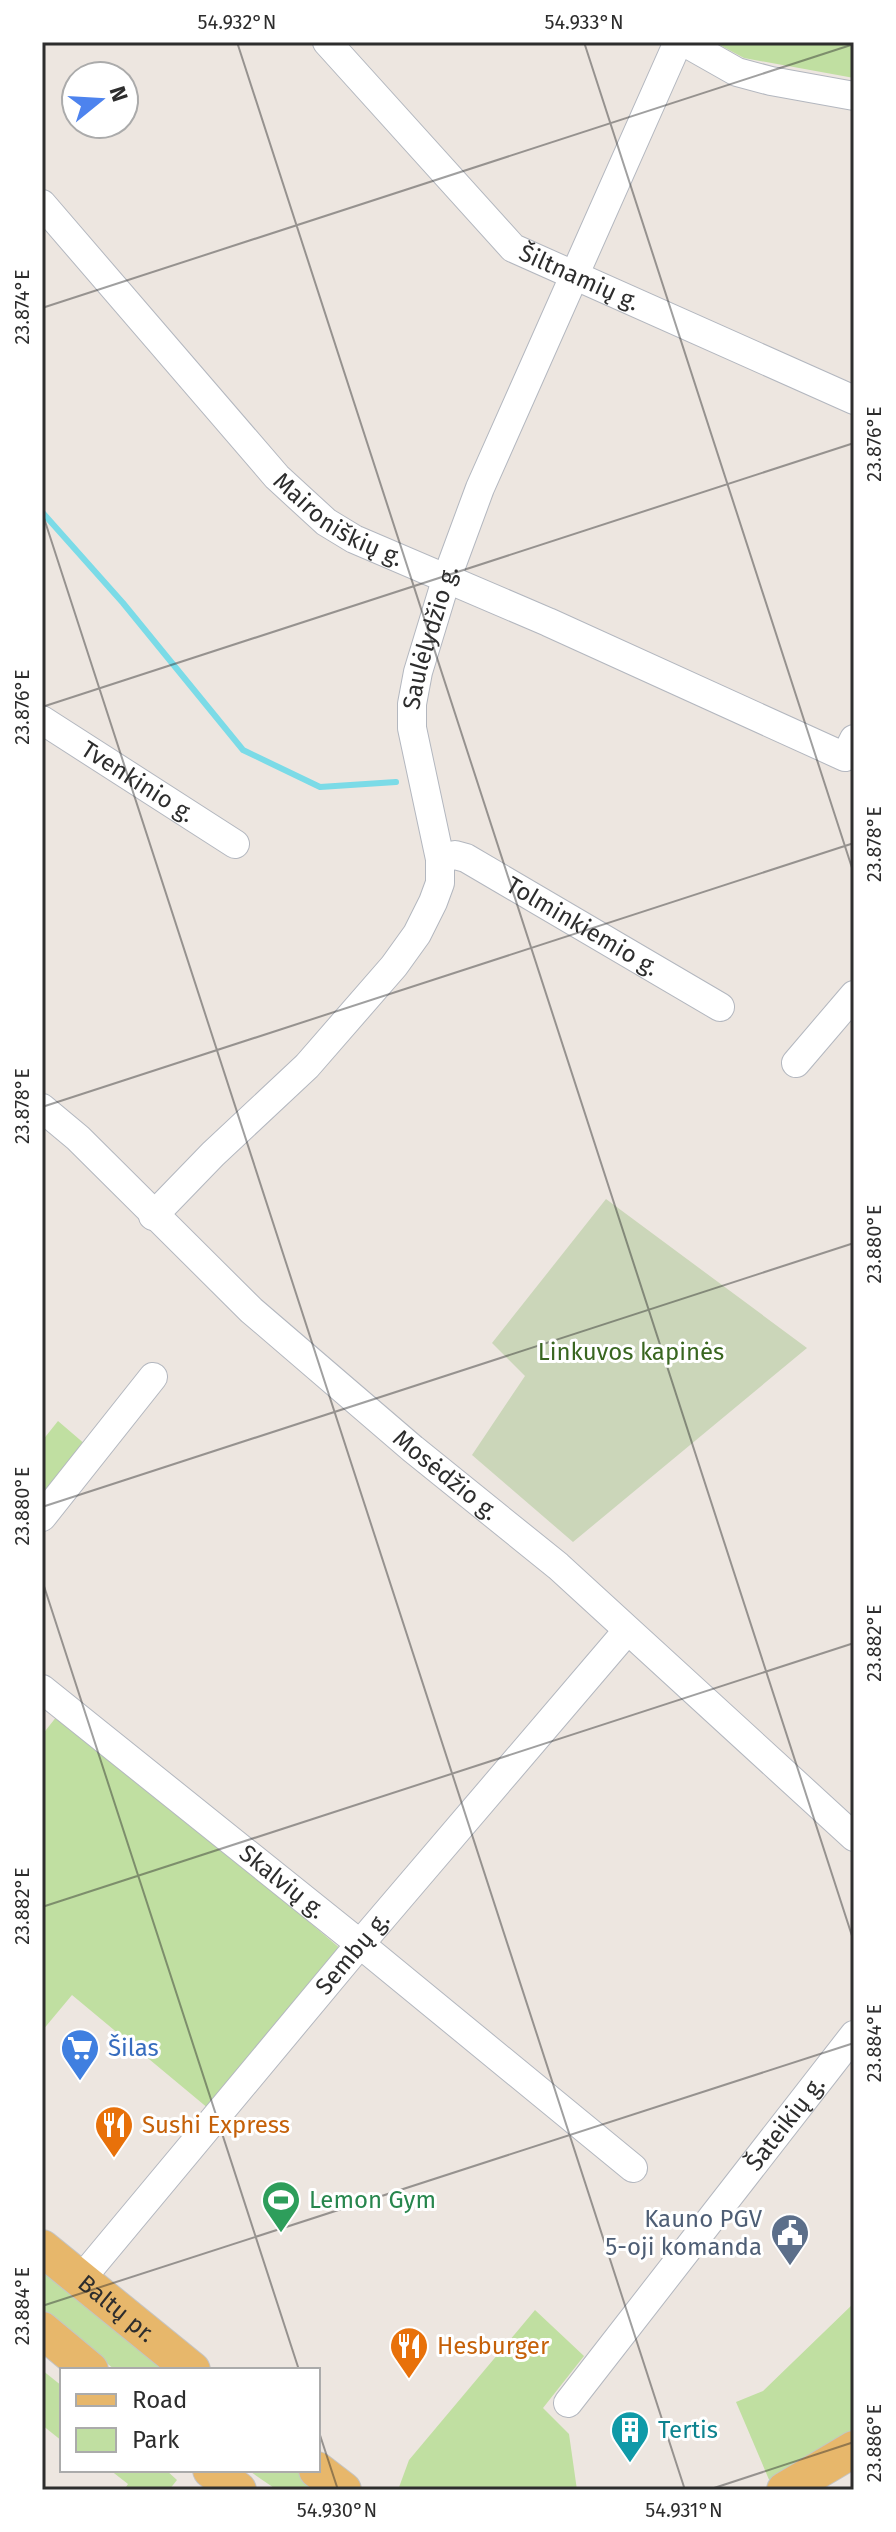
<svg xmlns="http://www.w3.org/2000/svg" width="896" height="2532" font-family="'Fira Sans',sans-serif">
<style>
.green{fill:#c0dfa1}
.cemetery{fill:#cbd6b9}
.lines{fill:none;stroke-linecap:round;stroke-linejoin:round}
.stream{stroke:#7bdbe7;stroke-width:6}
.minor-casing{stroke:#b3b7bf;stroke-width:30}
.major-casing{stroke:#c4c4c4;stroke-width:38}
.minor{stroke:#fff;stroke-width:28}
.major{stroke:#e7b76b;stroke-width:36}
.ticks{fill:none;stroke:#2d2d2d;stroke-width:2;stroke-opacity:0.45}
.labels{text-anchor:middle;stroke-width:6;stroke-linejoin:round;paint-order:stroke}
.street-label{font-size:24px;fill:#2d2d2d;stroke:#fff}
.park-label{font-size:24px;fill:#396620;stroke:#fff}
.shop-label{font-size:24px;fill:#366cbe;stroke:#fff;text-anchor:start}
.food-label{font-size:24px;fill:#c56008;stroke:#fff;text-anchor:start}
.leisure-label{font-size:24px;fill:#27864d;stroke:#fff;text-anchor:start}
.service-label{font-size:24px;fill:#4e5e75;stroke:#fff;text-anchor:end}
.culture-label{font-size:24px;fill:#0d838f;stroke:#fff;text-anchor:start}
.neatline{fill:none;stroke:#2d2d2d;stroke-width:3}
.ticks-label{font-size:20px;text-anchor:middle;fill:#2d2d2d}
</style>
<rect width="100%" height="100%" fill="#ede6e0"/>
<!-- green -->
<path class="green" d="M714,42H854V78L744,58Z
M58,1421L86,1445L42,1502V1441Z
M61,1711L342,1950L209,2109L72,1995L42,2031V1735Z
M42,2264L171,2370H115L42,2309Z
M854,2303V2437L773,2489L736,2402L763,2391Z
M535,2310L584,2356L543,2408L569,2434L577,2490H398L409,2460Z
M42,2370L62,2386V2441L42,2425Z
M110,2470H166L177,2480L169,2490H124L128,2484Z
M248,2470H296L322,2490H277Z"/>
<!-- cemetery -->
<path class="cemetery" d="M606,1199L807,1348L573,1542L472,1455L525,1376L492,1343Z"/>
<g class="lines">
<!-- stream -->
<path class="stream" d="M42,512L123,603L243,750L320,787L396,782"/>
<defs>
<g id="minor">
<path id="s1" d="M327,42L513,248L854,400"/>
<path d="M684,42L737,72L771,81L854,96"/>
<path id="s2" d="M42,204L277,477L326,522L354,539L548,622L845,757L854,739"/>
<path id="s3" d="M42,720L235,844"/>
<path id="s4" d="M440,859L455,855L466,858L720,1007"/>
<path d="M796,1063L854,995"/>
<path id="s5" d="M42,1108L78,1138L251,1310L413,1449L558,1566L854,1837"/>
<path id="s6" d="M153,1216L213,1154L307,1066L394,966L417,934L433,902L440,883V859L412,728V704L418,672L446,580L480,488L678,42"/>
<path d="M42,1517L153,1377"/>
<path id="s7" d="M42,1689L360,1944L633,2168"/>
<path id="s8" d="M81,2279L360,1944L627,1631"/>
<path id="s9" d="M568,2403L854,2035"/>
</g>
<g id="major">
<path id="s10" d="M42,2248L192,2370"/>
<path d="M42,2330L90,2370"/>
<path d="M211,2470L238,2490"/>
<path d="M317,2470L343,2490"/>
<path d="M785,2490L854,2449"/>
</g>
</defs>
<!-- minor casing -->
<use href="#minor" class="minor-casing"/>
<!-- major casing -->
<use href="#major" class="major-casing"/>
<!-- minor -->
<use href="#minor" class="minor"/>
<!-- major -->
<use href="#major" class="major"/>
</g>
<!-- ticks -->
<path class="ticks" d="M237,42L854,1942M584,42L854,874M42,308L854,44M42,512L685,2490M42,707L854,443M42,1107L854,843M42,1507L854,1243M42,1580L299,2370M42,1907L854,1643M42,2306L854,2043M318,2429L338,2490M708,2490L854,2442"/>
<!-- icons -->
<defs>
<symbol id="supermarket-pin" viewBox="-11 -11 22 30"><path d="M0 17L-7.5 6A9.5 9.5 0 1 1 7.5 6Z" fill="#3f7fe0" stroke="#fff"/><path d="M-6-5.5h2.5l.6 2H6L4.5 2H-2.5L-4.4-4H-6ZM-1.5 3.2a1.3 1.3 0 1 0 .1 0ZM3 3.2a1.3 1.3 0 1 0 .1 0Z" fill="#fff"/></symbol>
<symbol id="restaurant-pin" viewBox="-11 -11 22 30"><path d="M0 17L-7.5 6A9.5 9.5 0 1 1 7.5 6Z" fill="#e8710a" stroke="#fff"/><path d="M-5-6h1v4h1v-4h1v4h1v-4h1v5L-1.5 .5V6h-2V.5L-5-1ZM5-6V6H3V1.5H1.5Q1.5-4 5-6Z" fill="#fff"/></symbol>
<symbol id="stadium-pin" viewBox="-11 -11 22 30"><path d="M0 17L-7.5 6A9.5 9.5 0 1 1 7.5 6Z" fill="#2e9e5b" stroke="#fff"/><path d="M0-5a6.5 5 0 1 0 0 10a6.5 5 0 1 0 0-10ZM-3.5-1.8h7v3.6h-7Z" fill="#fff"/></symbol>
<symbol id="civic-pin" viewBox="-11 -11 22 30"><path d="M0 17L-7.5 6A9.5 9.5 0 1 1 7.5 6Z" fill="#5c6f8a" stroke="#fff"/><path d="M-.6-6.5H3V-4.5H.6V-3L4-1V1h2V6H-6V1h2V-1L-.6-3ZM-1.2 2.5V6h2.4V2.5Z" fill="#fff"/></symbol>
<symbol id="building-pin" viewBox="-11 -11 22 30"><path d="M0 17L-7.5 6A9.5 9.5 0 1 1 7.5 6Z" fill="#0f9aa8" stroke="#fff"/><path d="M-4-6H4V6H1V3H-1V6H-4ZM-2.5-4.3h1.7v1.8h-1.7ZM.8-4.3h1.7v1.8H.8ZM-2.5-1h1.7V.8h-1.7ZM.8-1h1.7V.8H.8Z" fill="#fff"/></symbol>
</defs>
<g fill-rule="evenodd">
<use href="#supermarket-pin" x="58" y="2026" width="44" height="60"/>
<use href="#restaurant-pin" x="92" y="2103" width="44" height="60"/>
<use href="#stadium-pin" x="259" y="2178" width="44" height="60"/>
<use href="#civic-pin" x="768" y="2211" width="44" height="60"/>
<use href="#restaurant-pin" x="387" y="2324" width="44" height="60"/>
<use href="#building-pin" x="608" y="2408" width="44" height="60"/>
</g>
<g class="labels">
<!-- street labels -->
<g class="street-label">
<text dy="8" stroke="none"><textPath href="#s1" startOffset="350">Šiltnamių g.</textPath></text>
<text dy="8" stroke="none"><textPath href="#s2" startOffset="436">Maironiškių g.</textPath></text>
<text dy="8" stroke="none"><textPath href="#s6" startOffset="694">Saulėlydžio g.</textPath></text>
<text dy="8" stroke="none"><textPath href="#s3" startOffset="114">Tvenkinio g.</textPath></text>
<text dy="8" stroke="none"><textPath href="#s4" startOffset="162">Tolminkiemio g.</textPath></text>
<text dy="8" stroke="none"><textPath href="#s5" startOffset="546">Mosėdžio g.</textPath></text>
<text dy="8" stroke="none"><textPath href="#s7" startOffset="308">Skalvių g.</textPath></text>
<text dy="8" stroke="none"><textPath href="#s8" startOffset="424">Sembų g.</textPath></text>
<text dy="8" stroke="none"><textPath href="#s9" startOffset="354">Šateikių g.</textPath></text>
<text dy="8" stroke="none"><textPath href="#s10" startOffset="96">Baltų pr.</textPath></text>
</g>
<!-- park labels -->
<g class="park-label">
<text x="631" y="1360">Linkuvos kapinės</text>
</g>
<!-- shop labels -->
<g class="shop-label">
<text x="108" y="2056">Šilas</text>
</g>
<!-- food labels -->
<g class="food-label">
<text x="142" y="2133">Sushi Express</text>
<text x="437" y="2354">Hesburger</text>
</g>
<!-- leisure labels -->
<g class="leisure-label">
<text x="309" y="2208">Lemon Gym</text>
</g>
<!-- service labels -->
<g class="service-label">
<text x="762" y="2227">Kauno PGV<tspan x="762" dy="28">5-oji komanda</tspan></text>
</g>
<!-- culture labels -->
<g class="culture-label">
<text x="658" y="2438">Tertis</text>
</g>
</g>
<!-- border -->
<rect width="896" height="2532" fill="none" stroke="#ffffff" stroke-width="88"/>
<!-- legend -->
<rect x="60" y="2368" width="260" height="104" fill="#ffffff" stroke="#ababab" stroke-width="2"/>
<rect x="76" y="2394" width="40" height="12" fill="#e7b76b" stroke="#ababab" stroke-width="2"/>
<text x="132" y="2408" font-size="24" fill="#2d2d2d">Road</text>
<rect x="76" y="2428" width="40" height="24" fill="#c0dfa1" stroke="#ababab" stroke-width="2"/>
<text x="132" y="2448" font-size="24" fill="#2d2d2d">Park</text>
<!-- north arrow -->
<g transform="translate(100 100) rotate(72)"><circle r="38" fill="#ffffff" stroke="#ababab" stroke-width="2"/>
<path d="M0-6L14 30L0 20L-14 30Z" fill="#4d83ee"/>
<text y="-12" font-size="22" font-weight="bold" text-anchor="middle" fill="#2d2d2d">N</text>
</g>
<rect x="44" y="44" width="808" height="2444" class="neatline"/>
<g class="ticks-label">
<text x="237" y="29">54.932°N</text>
<text x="584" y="29">54.933°N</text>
<text transform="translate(22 307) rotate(-90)" y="7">23.874°E</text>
<text transform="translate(874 444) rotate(-90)" y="7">23.876°E</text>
<text transform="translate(22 707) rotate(-90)" y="7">23.876°E</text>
<text transform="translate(874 844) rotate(-90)" y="7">23.878°E</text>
<text transform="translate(22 1106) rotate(-90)" y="7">23.878°E</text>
<text transform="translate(874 1244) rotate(-90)" y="7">23.880°E</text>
<text transform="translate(22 1506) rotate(-90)" y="7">23.880°E</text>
<text transform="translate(874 1643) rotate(-90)" y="7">23.882°E</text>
<text transform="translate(22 1906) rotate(-90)" y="7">23.882°E</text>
<text transform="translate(874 2043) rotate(-90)" y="7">23.884°E</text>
<text transform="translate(22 2306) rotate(-90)" y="7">23.884°E</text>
<text transform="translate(874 2443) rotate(-90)" y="7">23.886°E</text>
<text x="337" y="2517">54.930°N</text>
<text x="684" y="2517">54.931°N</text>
</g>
</svg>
